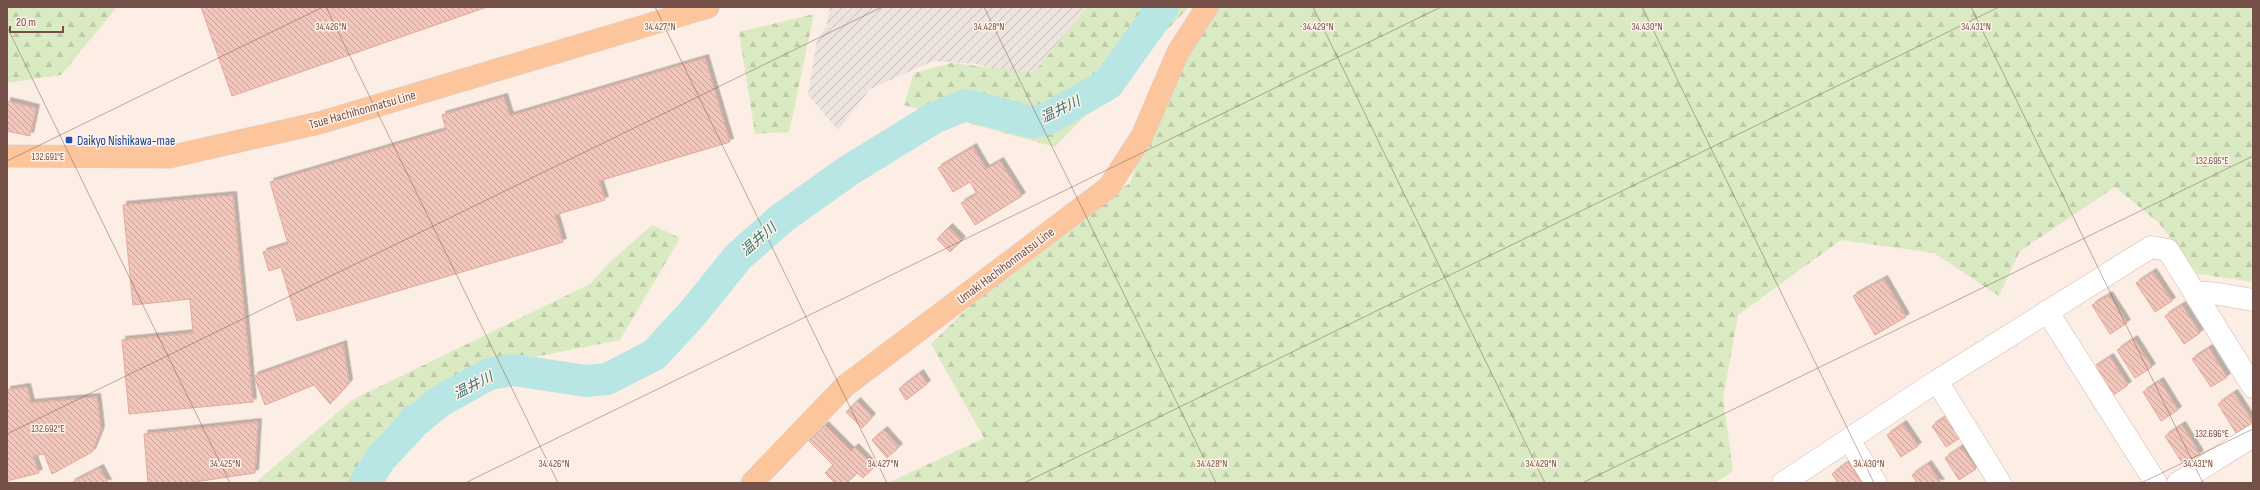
<svg xmlns="http://www.w3.org/2000/svg" width="2260" height="490" font-family="'Sofia Sans Condensed','Noto Sans JP',sans-serif">
<style>
.industrial{fill:url(#industrial-furrows)}
.forest{fill:url(#forest-firs)}
.lines{fill:none;stroke-linecap:round;stroke-linejoin:round}
.river{stroke:#b8e6e4;stroke-width:32}
.building{fill:url(#building-back-hatch);stroke:#e5a99b;filter:url(#shadow)}
.minor-casing{stroke:#d0b6ad;stroke-width:23}
.major-casing{stroke:#d8cecc;stroke-width:23}
.minor{stroke:#fff;stroke-width:22}
.major{stroke:#fcc59c;stroke-width:22}
.ticks{fill:none;stroke:#755049;stroke-width:1;stroke-opacity:0.45}
.transit-dot{fill:#1a4fb4;stroke:#fff3ea;stroke-width:1.5}
.labels{text-anchor:middle;stroke-width:3;stroke-linejoin:round;paint-order:stroke}
.street-label{font-size:13px;fill:#755049;stroke:#fff3ea}
.transit-label{font-size:13px;fill:#164399;stroke:#fff3ea;text-anchor:start}
.water-label{font-size:14px;font-style:italic;fill:#3a7472;stroke:#fff3ea}
.ticks-label{font-size:10px;text-anchor:middle;fill:#755049;stroke:#fff3ea;stroke-width:3;stroke-linejoin:round;paint-order:stroke}
</style>
<defs>
<pattern id="industrial-furrows" width="10" height="10" patternUnits="userSpaceOnUse"><rect width="10" height="10" fill="#ece2de"/><path d="M-1 1l2-2M0 10L10 0M9 11l2-2" fill="none" stroke="#c4bab6"/></pattern>
<pattern id="forest-firs" width="22" height="20" patternUnits="userSpaceOnUse"><rect width="22" height="20" fill="#daeac2"/><path d="M5 1l3.5 6h-7zM16 11l3.5 6h-7z" fill="#bfcaa8"/></pattern>
<pattern id="building-back-hatch" width="6" height="6" patternUnits="userSpaceOnUse"><rect width="6" height="6" fill="#f2c6bb"/><path d="M-1 5l2 2M0 0l6 6M5-1l2 2" fill="none" stroke="#c9a39a"/></pattern>
<filter id="shadow"><feDropShadow dx="3.5" dy="-3.5" stdDeviation="0" flood-color="#0004"/></filter>
</defs>
<rect width="100%" height="100%" fill="#fceee4"/>
<!-- industrial -->
<path class="industrial" d="M830,7H1116L1044,84L978,64L933,61L870,89L838,130L808,95L817,40L826,27Z"/>
<!-- forest -->
<path class="forest" d="M7,7H117L61,75L7,83Z
M1087,7H1189L1055,147L904,105L914,73L951,63L1034,73Z
M1215,7H2253V282L2198,274L2159,223L2115,187L2020,251L1999,296L1934,253L1841,240L1738,315L1723,398L1733,471L1715,483H888L984,438L931,344L1031,246L1130,183L1178,52Z
M814,14L789,132L755,134L739,32Z
M652,225L680,238L620,340L519,360L396,442L355,483H255L352,400L590,284L610,262Z"/>
<g class="lines">
<!-- river -->
<path class="river" d="M365,483L381,458L410,427L414,420L416,421L439,402L489,374L513,370L586,381L607,379L654,355L692,314L738,257L782,218L848,171L934,118L966,105L1032,122L1047,119L1108,84L1163,7"/>
</g>
<!-- building -->
<path class="building" d="M201,7H487L232,96Z
M705,58L730,142L599,181L605,200L555,215L563,242L297,321L281,267L269,271L263,252L288,244L270,182L446,130L442,115L504,97L510,116Z
M7,101L36,108L30,136L7,131Z
M973,147L986,169L1000,161L1022,196L975,225L961,203L977,194L970,182L953,192L938,168Z
M233,195L253,402L129,414L122,340L193,333L190,299L133,305L123,205Z
M949,227L962,240L950,252L937,239Z
M2153,272L2172,301L2155,312L2136,283Z
M1884,279L1906,317L1875,335L1853,296Z
M2109,295L2127,323L2110,334L2092,305Z
M2182,305L2200,333L2184,344L2165,316Z
M2134,339L2152,367L2135,378L2117,350Z
M343,344L349,383L330,404L314,385L265,405L254,376Z
M2209,348L2227,377L2211,387L2192,359Z
M2110,357L2128,385L2112,396L2093,368Z
M920,373L927,384L906,400L899,389Z
M2160,381L2178,410L2161,421L2143,392Z
M27,387L31,403L97,397L101,430L92,452L52,474L44,454L33,456L39,473L7,481V390Z
M2234,393L2253,422L2236,433L2218,404Z
M857,401L872,417L862,428L846,412Z
M1948,415L1963,436L1946,447L1932,426Z
M258,422L255,473L188,483H148L144,434Z
M1903,424L1918,446L1901,457L1887,435Z
M825,425L851,451L855,447L874,467L863,478L857,473L847,483H835L825,473L833,465L809,441Z
M2182,425L2200,454L2183,464L2165,436Z
M884,430L899,447L887,458L872,440Z
M1961,447L1976,469L1959,480L1945,458Z
M1848,462L1862,483H1838L1832,474Z
M1928,464L1941,483H1917L1912,475Z
M100,468L108,483H71Z"/>
<g class="lines">
<defs>
<path id="minor" d="M2195,292L2219,294L2253,300
M2047,311L2156,483
M1937,381L2000,483
M1849,440L1876,483
M1783,483L1937,381L2151,247L2168,250L2253,387
M2178,483L2253,436"/>
<path id="major" d="M7,156L169,157L319,123L708,7
M752,483L845,386L1109,187L1142,136L1178,52L1207,7"/>
</defs>
<!-- minor casing -->
<use href="#minor" class="minor-casing"/>
<!-- major casing -->
<use href="#major" class="major-casing"/>
<!-- minor -->
<use href="#minor" class="minor"/>
<!-- major -->
<use href="#major" class="major"/>
</g>
<!-- ticks -->
<path class="ticks" d="M326,7L558,483M655,7L887,483M984,7L1216,483M1313,7L1545,483M1642,7L1874,483M1971,7L2203,483M7,27L230,483M7,161L323,7M7,434L882,7M465,483L1441,7M1024,483L1999,7M1582,483L2253,156M2141,483L2253,429"/>
<!-- markers -->
<rect class="transit-dot" x="65" y="136" width="8" height="8" rx="2"/>
<g class="labels">
<!-- street labels -->
<g class="street-label">
<text transform="translate(362 109) rotate(-16)" y="5">Tsue Hachihonmatsu Line</text>
<text transform="translate(1005 265) rotate(-37)" y="5">Umaki Hachihonmatsu Line</text>
</g>
<!-- transit labels -->
<g class="transit-label">
<text x="77" y="145">Daikyo Nishikawa-mae</text>
</g>
<!-- water labels -->
<g class="water-label">
<text transform="translate(1060 109) rotate(-26)" y="5">温井川</text>
<text transform="translate(758 239) rotate(-41)" y="5">温井川</text>
<text transform="translate(473 385) rotate(-27)" y="5">温井川</text>
</g>
</g>
<g class="ticks-label">
<text x="331" y="30">34.426°N</text>
<text x="660" y="30">34.427°N</text>
<text x="989" y="30">34.428°N</text>
<text x="1318" y="30">34.429°N</text>
<text x="1647" y="30">34.430°N</text>
<text x="1976" y="30">34.431°N</text>
<text x="48" y="160">132.691°E</text>
<text x="2212" y="164">132.695°E</text>
<text x="48" y="432">132.692°E</text>
<text x="2212" y="437">132.696°E</text>
<text x="225" y="467">34.425°N</text>
<text x="554" y="467">34.426°N</text>
<text x="883" y="467">34.427°N</text>
<text x="1212" y="467">34.428°N</text>
<text x="1541" y="467">34.429°N</text>
<text x="1869" y="467">34.430°N</text>
<text x="2198" y="467">34.431°N</text>
</g>
<!-- border -->
<rect width="2260" height="490" fill="none" stroke="#755049" stroke-width="16"/>
<!-- scale -->
<path d="M10 26v6h53v-6" fill="none" stroke="#755049" stroke-width="2"/>
<text x="16" y="26" font-size="12" fill="#755049" stroke="#fff3ea" stroke-width="3" paint-order="stroke">20 m</text>
</svg>
